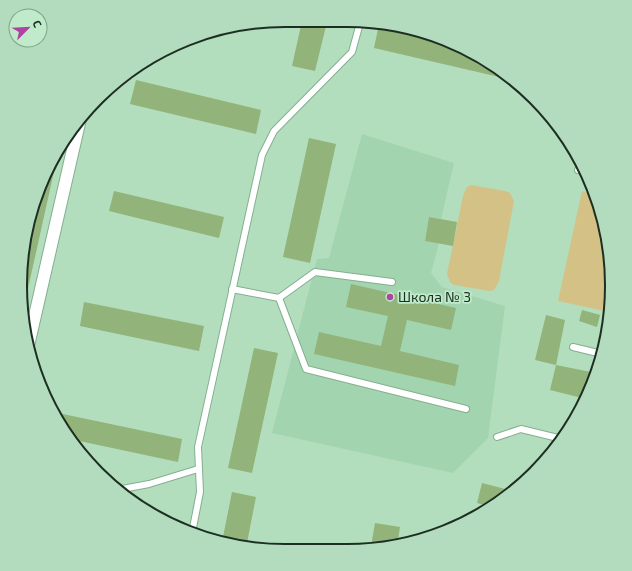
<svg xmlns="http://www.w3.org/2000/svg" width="632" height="571" font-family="'Exo 2',sans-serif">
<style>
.built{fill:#a2d5af}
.green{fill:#d3c186}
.building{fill:#92b379}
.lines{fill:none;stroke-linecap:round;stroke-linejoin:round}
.service-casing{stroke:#84af8f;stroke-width:8}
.minor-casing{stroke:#84af8f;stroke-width:14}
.service{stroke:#fff;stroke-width:6}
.minor{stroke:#fff;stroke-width:12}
.poi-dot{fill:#af43a3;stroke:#bfebca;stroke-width:1.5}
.labels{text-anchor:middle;stroke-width:3.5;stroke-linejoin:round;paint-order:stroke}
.poi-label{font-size:14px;fill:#1d2f22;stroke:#bfebca;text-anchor:start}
.rim{fill:none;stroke:#1d2f22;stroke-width:2}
</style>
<rect width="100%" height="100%" fill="#b2debd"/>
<!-- built -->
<path class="built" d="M362,134L454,163L441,219L429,217L425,240L439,243L431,273L442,287L505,306L488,438L453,473L272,433L317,259L329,258Z"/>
<!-- green -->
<path class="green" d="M471,185L505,191L510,193L514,201L499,281L494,290L490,291L454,285L450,282L447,274L463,196L467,187Z
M582,191L595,195L607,233L612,285L609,312L558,301Z"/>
<!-- building -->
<path class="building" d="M302,21L327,22L315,71L292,66Z
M379,24L448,40L494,65L512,80L374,48Z
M136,80L261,110L256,134L130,104Z
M309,138L336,144L310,263L283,257Z
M59,149L23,311L20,285L29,217L47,168Z
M114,191L224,217L219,238L109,211Z
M429,217L457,222L453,246L425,241Z
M351,284L456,308L451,330L407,320L400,351L459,365L455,386L314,354L319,332L381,346L388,316L346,307Z
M84,302L204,326L199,351L80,326Z
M582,310L600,315L597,327L579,321Z
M546,315L565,320L556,365L535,360Z
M254,348L278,353L252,473L228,468Z
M556,365L596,373L592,387L586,399L550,390Z
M58,413L182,439L178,462L70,439L57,416Z
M85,458L95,460L93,467Z
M482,483L513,491L492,507L477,503Z
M232,492L256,497L246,548L222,542Z
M375,523L400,527L397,546H371Z"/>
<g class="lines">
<defs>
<path id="service" d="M578,170L586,172
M232,289L279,298L306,369L466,409
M279,298L315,272L392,282
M573,347L602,354
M497,437L521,429L562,439
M117,490L149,484L198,469
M192,533L200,492L198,447L262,155L274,131L352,52L360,23"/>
<path id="minor" d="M28,346L80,119"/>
</defs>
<!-- service casing -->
<use href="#service" class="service-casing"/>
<!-- minor casing -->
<use href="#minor" class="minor-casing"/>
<!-- service -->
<use href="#service" class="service"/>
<!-- minor -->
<use href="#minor" class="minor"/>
</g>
<!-- markers -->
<circle class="poi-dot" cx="390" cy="297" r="4"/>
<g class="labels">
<!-- poi labels -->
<g class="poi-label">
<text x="398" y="302">Школа № 3</text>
</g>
</g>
<!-- crop -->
<path d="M0 0H632V571H0ZM285 27H347A258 258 0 0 1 605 285V286A258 258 0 0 1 347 544H285A258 258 0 0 1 27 286V285A258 258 0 0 1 285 27Z" fill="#b2dcbd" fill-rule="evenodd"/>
<path class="rim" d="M285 27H347A258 258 0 0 1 605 285V286A258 258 0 0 1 347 544H285A258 258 0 0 1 27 286V285A258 258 0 0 1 285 27Z"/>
<!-- north arrow -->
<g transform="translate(28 28) rotate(66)"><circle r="19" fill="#bfebca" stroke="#7ea087"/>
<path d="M0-3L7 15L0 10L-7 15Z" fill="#af43a3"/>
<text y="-6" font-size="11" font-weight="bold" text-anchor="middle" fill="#1d2f22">С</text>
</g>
</svg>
